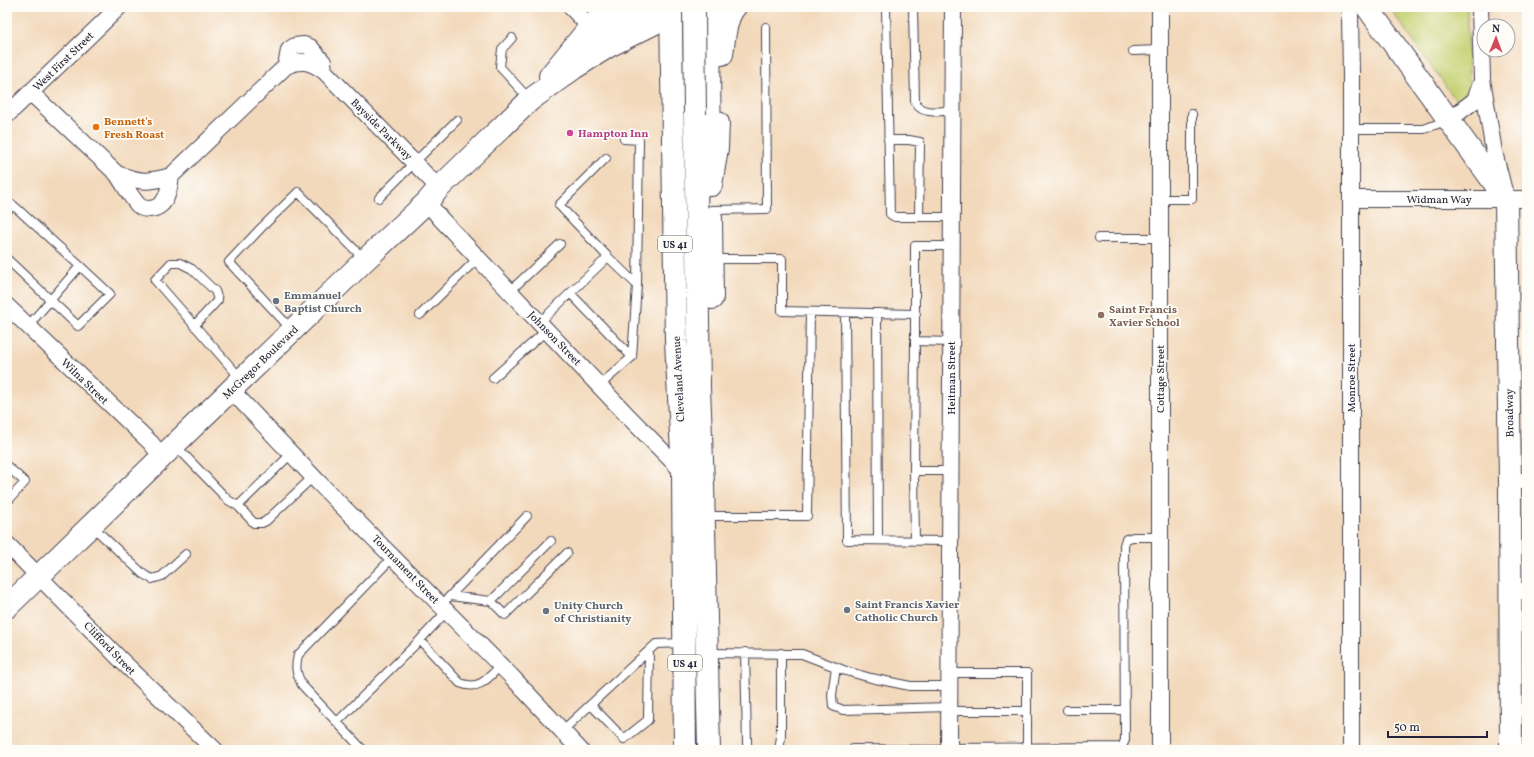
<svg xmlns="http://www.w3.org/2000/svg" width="1534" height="757" font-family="Vollkorn,serif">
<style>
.green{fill:#c6d273;stroke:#747a57}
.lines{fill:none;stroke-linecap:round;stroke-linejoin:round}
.lane-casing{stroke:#413d4e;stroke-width:10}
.street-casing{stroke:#413d4e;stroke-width:18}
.secondary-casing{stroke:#413d4e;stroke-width:24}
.primary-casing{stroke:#413d4e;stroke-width:24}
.lane{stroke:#fff;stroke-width:8}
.street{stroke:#fff;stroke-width:16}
.secondary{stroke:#fff;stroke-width:22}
.primary{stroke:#fff;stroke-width:22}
.primary-bridge-casing{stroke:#413d4e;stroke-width:24;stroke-linecap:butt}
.primary-bridge{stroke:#fff;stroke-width:22}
.food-dot{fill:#e8710a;stroke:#fdfcf7;stroke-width:1.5}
.hotel-dot{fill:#d1479c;stroke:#fdfcf7;stroke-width:1.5}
.worship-dot{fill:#6b7280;stroke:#fdfcf7;stroke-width:1.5}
.education-dot{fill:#8d6e63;stroke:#fdfcf7;stroke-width:1.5}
.labels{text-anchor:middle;stroke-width:3.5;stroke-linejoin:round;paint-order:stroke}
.shield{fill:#fdfcf7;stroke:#646373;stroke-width:1}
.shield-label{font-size:10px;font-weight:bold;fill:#22223b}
.street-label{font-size:11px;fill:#22223b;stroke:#fdfcf7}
.food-label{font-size:11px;font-weight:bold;fill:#c56008;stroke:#fdfcf7;text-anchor:start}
.hotel-label{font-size:11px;font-weight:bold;fill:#b23c85;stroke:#fdfcf7;text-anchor:start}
.worship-label{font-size:11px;font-weight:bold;fill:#5b616d;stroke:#fdfcf7;text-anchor:start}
.education-label{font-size:11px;font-weight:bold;fill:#785e54;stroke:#fdfcf7;text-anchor:start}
</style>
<rect width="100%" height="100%" fill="#fdfcf7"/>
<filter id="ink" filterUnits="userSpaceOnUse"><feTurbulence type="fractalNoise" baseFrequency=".025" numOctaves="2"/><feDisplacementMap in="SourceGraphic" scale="8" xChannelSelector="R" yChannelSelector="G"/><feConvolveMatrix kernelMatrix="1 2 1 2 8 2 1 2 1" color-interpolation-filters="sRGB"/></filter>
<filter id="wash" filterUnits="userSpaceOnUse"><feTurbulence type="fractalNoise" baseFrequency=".012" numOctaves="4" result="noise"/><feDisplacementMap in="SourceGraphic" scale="16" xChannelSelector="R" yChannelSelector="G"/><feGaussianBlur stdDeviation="0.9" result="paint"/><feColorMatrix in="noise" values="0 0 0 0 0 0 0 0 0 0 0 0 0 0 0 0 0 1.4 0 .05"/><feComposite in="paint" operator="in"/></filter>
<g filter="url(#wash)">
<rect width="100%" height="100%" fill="#f3d9bb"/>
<!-- green -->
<path class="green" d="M1389,7H1467L1469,89L1467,96C1463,100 1459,100 1454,98Z"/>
</g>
<g filter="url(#ink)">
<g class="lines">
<defs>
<path id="lane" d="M886,7L890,214L895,217H952
M913,7L915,101C921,116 941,111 953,110
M512,38L502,49L500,67L530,100
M1133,51L1160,50
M1351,129H1424L1448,120
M888,140H909L920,142L919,217
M379,198L457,120
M1160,199H1192V114
M711,210L767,209L766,27
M7,211L13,205L80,266L28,326
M1099,238H1160
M608,257L637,285
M7,259L78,326L110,294L80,266
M713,259H782V311L916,314
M510,291L560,244
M570,293L632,357
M845,313L847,540L951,541
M877,313L878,540
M420,315L478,258
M540,322L608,257L559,205L606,158
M194,326L218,300L215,291L192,269L180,263H171L155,280L242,380
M292,330L229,262L261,228L298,192L364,259
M915,341L914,471H950
M951,342L915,341V246H952
M493,378L547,330
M600,385L632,357L637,285L639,140L624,139
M175,445L228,500L238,506L254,523H262L266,521L314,476
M7,466L25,482L7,502
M914,471L915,541
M238,506L292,453
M705,516H807L810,312
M92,526L143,574L152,579L162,576L186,554
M450,596L491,601L505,615L567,553
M448,598L527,516
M491,601L551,541
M420,640L460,683C480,691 488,678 501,665
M745,652L747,744L749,750
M708,653L802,654L846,671L871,678L910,686H949
M836,667L832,695L833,706L843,710L949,707
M949,673H1027V750
M591,705L624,739L648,720L649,651
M1067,710H1125
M949,711H1027
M337,722L420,640L447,611
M562,731L656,644L683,643
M853,749L938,750L949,748L1122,747L1125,740L1124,545L1126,539L1133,537H1160
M363,750L302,685C296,673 295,668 298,655L393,557
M779,750L781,737V653"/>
<path id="street" d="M571,7L590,27
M1160,7V750
M1349,7L1350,15L1351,74V750
M1480,7L1482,79L1494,152L1504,191
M286,66L289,50L295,46L304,45L310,47L323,62L324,71
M30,92L117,174C140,182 147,183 171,176L286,66C301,59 310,61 324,71L439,188
M7,115L119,7
M1449,120L1475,100L1482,81
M117,174C124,184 130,196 138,205C141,208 145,209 149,209C167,208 169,190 171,176
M1351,199H1527
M427,202L440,218L627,415L683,472
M7,306L151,443L162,457
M231,390L320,484L511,676L580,750
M1510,481H1527
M7,544L123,662L215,750
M1510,591H1527
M949,750L953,7"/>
<path id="secondary" d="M1367,7L1506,199L1510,481L1511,750
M588,43L619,22L646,7
M550,76L590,27L609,7
M7,607L365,260L427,202L439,188L476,152L530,100L574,68L609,46L671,15L688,8"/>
<path id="primary" d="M671,7L676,341L683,472L685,750
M722,54C724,41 725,17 735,7
M695,114L699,388L703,484L709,750
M710,138C709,94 708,50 714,7
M711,185L717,148L718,123
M711,218L712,298"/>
</defs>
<!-- lane casing -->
<use href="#lane" class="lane-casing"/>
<!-- street casing -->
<use href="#street" class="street-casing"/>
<!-- secondary casing -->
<use href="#secondary" class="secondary-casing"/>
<!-- primary casing -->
<use href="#primary" class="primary-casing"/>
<!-- lane -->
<use href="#lane" class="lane"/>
<!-- street -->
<use href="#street" class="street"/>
<!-- secondary -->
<use href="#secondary" class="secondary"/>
<!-- primary -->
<use href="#primary" class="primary"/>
<defs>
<path id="primary-bridge" d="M694,7L695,114"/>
</defs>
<!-- primary-bridge casing -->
<use href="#primary-bridge" class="primary-bridge-casing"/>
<!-- primary-bridge -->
<use href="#primary-bridge" class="primary-bridge"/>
</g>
</g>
<!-- markers -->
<circle class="food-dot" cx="96" cy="127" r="4"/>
<circle class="hotel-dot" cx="570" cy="133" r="4"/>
<g class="worship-dot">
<circle cx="276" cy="301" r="4"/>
<circle cx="847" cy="610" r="4"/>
<circle cx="546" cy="611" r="4"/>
</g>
<circle class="education-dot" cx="1101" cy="315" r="4"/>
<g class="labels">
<!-- shield labels -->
<g class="shield">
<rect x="658" y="236" width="34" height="16" rx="3"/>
<rect x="668" y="655" width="34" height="16" rx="3"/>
</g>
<g class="shield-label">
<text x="675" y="248">US 41</text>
<text x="685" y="667">US 41</text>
</g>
<!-- street labels -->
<g class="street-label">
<text transform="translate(63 61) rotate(-44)" y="4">West First Street</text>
<text transform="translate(382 129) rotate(45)" y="4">Bayside Parkway</text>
<text x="1439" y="203">Widman Way</text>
<text transform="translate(555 338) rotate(46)" y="4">Johnson Street</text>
<text transform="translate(260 362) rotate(-44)" y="4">McGregor Boulevard</text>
<text transform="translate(951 378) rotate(-90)" y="4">Heitman Street</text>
<text transform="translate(1351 378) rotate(-90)" y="4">Monroe Street</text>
<text transform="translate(678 379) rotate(-93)" y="4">Cleveland Avenue</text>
<text transform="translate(1160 379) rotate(-90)" y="4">Cottage Street</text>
<text transform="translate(85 381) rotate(44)" y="4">Wilna Street</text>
<text transform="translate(1509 413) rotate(-91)" y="4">Broadway</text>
<text transform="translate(406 569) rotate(46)" y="4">Tournament Street</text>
<text transform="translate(110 648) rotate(46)" y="4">Clifford Street</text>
</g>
<!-- food labels -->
<g class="food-label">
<text x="104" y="125">Bennett's<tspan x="104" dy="13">Fresh Roast</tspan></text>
</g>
<!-- hotel labels -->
<g class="hotel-label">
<text x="578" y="137">Hampton Inn</text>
</g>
<!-- worship labels -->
<g class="worship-label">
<text x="284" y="299">Emmanuel<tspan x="284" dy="13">Baptist Church</tspan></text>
<text x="855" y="608">Saint Francis Xavier<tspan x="855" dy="13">Catholic Church</tspan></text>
<text x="554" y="609">Unity Church<tspan x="554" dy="13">of Christianity</tspan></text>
</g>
<!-- education labels -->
<g class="education-label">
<text x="1109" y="313">Saint Francis<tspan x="1109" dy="13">Xavier School</tspan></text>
</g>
</g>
<!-- margin -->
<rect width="1534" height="757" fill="none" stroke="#fdfcf7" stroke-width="24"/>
<!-- north arrow -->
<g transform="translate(1496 38) rotate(1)"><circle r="19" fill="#fdfcf7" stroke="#a5a5ac"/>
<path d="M0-3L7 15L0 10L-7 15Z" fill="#d1495b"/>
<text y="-6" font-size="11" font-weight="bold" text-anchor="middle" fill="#22223b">N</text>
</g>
<!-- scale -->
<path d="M1388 731v6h99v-6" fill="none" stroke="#22223b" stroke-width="2"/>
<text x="1394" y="731" font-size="12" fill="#22223b" stroke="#fdfcf7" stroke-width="3" paint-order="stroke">50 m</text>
</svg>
